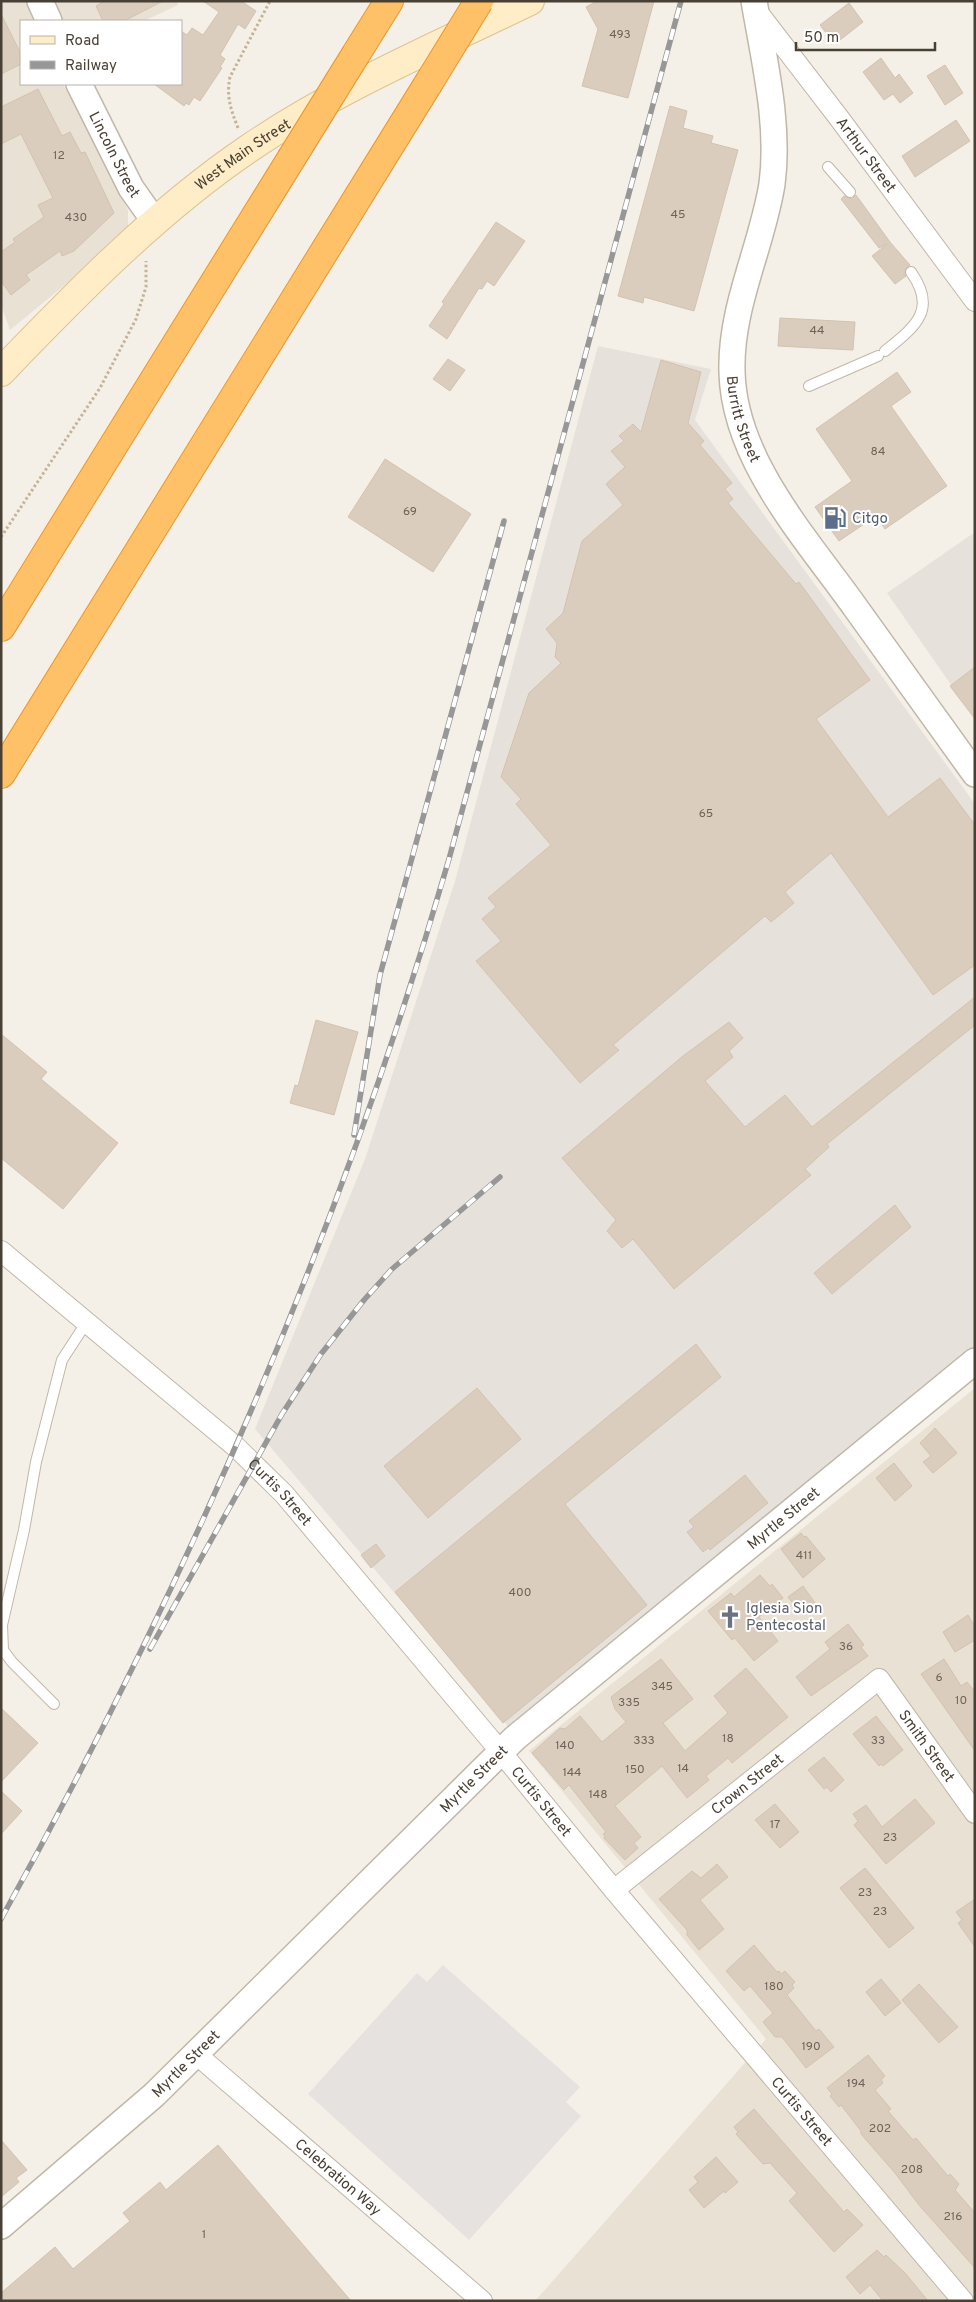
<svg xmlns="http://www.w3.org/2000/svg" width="976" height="2302" font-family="Overpass,sans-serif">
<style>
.residential{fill:#e9e1d4}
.industrial{fill:#e7e1dc}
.parking{fill:#e6e2df}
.building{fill:#dbcdbe;stroke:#d3c2ae}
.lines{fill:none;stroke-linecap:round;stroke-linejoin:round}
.service-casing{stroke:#c1b7a8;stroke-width:12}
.minor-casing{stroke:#c1b7a8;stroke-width:22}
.tertiary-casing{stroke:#c1b7a8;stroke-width:28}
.secondary-casing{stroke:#dcc494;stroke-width:30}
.motorway-casing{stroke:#ec962a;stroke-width:30}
.path{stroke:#c5b298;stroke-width:3;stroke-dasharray:2.5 2.5;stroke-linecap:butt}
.service{stroke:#fff;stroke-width:10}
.minor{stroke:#fff;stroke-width:20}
.tertiary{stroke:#fff;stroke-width:25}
.secondary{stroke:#ffedc7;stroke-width:28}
.motorway{stroke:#ffc168;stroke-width:28}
.rail-casing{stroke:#979797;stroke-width:5.5}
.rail{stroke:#fff;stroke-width:4;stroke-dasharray:11;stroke-linecap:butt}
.motorway-bridge-casing{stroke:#ec962a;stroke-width:30;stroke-linecap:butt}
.motorway-bridge{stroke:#ffc168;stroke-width:28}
.labels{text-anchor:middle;stroke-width:4;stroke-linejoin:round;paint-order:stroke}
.number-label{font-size:12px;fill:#6e6357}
.street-label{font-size:15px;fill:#494035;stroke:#fff}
.service-label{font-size:15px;fill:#4e5e75;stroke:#fff;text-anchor:start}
.worship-label{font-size:15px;fill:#5b616d;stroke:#fff;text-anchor:start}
</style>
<rect width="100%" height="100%" fill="#f5f0e7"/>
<!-- residential -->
<path class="residential" d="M1,1H176L178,5L144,21H21V84H63L128,210V226L111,247L10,330L1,305Z
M975,1388V2301H535L766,2039L529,1751Z"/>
<!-- industrial -->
<path class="industrial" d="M598,346L711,369L695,420L975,804V1350L512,1731L255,1429L365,1159L455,881Z
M975,532V719L887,593Z"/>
<!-- parking -->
<path class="parking" d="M443,1965L580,2087L566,2102L581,2116L469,2240L308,2094L417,1973L427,1982Z"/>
<!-- building -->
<path class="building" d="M105,1H163L124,21H103L96,6Z
M203,1H241L256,11L245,29L238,24L220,55L225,59L220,67L222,68L200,101L194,97L189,105L186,103L184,106L154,84H181V31L187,35L192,28L203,35L219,12Z
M597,1H654L628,98L582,86L598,29L586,7Z
M849,3L863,22L835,44L820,25Z
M1,14L21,54V64L1,74Z
M881,58L895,78L899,74L913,93L900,103L893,94L884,100L863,72Z
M945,65L963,93L945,105L927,76Z
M38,89L62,136L70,132L81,153L85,152L114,213L74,251L62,256L60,251L26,275L30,280L11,295L1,281V252L15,242L13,239L44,217L38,205L53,198L21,134L1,144V107Z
M670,106L687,111L683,128L713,136L711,143L738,150L694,311L644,297L643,303L618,296Z
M956,120L970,141L915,177L902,156Z
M856,195L890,242L910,265L905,269L906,276L895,284L872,256L887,244L879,248L841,199L844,196L852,199Z
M496,222L525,241L494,286L487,281L482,289L479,288L447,339L429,326L444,304L442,302Z
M780,318L855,322L853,350L778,346Z
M448,359L465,370L450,391L433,379Z
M661,360L701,372L688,423L704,441L700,445L732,483L725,489L733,499L728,503L796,584L799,582L870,680L816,719L888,817L940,778L975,825V965L933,995L831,853L785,892L794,903L771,922L765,916L613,1045L619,1050L580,1083L476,961L501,941L482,919L496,907L488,898L551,845L516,804L521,799L501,777L529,693L561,663L555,657L557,643L546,629L563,613L582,541L623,505L606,484L625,467L611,451L624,441L619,436L633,424L641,432Z
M897,372L911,392L891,406L947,486L885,529L876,516L839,541L815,507L852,481L816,429Z
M385,459L471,514L433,572L348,517Z
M975,667V719L950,686Z
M975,997V1025L827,1144L829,1147L805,1169L811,1175L674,1289L633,1239L622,1248L607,1231L616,1220L562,1158L683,1056L729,1022L743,1038L729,1051L733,1057L705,1081L745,1127L785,1095L812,1127Z
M316,1020L358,1032L334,1115L290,1103L295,1085L298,1086Z
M1,1034L47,1072L41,1079L118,1143L63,1209L1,1158Z
M895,1205L911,1227L832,1294L814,1273Z
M696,1344L721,1377L565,1504L647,1605L503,1723L395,1592Z
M477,1388L521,1439L428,1518L384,1466Z
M935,1428L957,1453L933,1473L923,1462L931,1456L920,1443Z
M894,1463L912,1486L895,1501L876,1478Z
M745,1475L768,1503L710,1550L708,1548L703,1552L687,1532L694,1527L689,1521Z
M801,1533L804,1537L806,1536L825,1559L803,1578L781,1549Z
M376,1544L385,1556L371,1568L361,1555Z
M760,1575L770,1586L772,1584L783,1598L759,1617L778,1641L754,1661L735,1638L732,1640L708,1611L731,1593L734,1597Z
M803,1586L815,1603L801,1614L788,1597Z
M968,1615L975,1627V1640L955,1652L943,1632Z
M848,1624L864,1645L861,1647L868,1656L811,1696L796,1677L830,1649L825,1642Z
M661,1659L693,1699L663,1723L685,1751L728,1713L714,1696L746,1668L788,1717L732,1763L728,1758L706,1776L709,1780L687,1798L662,1766L615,1806L641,1837L634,1843L638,1848L625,1860L604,1838L605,1836L603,1834L606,1832L569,1785L564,1790L532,1753L560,1728L565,1729L580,1716L602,1742L626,1722L615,1709L611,1697Z
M944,1659L961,1686L967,1682L975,1692V1751L921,1674Z
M1,1708L38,1743L1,1782Z
M876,1716L903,1750L883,1766L881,1764L879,1766L853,1734Z
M824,1757L844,1780L831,1792L827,1787L824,1789L808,1770Z
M1,1791L22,1811L1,1834Z
M915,1799L935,1823L886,1864L854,1825L858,1821L853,1814L866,1805L882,1827Z
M775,1804L799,1832L780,1848L755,1820Z
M717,1864L728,1877L700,1900L724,1929L699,1950L687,1935V1930L659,1899L692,1871L701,1878Z
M865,1868L914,1928L889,1948L840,1888Z
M975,1899V1947L958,1923L962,1920L956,1912Z
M754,1945L777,1972L779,1971L781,1974L785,1971L795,1982L792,1985L794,1988L787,1995L816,2031L819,2029L834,2047L806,2068L782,2037H775L763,2022L773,2013L750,1986L744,1991L726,1971Z
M881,1979L901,2003L885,2016L866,1992Z
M919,1984L958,2027L939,2043L902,2000Z
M868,2055L885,2076L881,2080L883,2083L875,2090L891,2109L888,2111L913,2140L916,2138L948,2176L950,2174L959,2184L955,2190L975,2213V2268L919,2205L895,2173L861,2134V2131L841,2105L839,2107L830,2096L832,2094L827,2088Z
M754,2109L844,2212L847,2209L863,2225L834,2252L789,2201L797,2193L770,2163L763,2164L736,2134L738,2132L734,2127Z
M1,2140L27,2170L16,2178L19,2182L1,2197Z
M218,2145L351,2301H1V2293L55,2247L73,2269L130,2221L123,2213L160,2182L166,2190Z
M716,2157L738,2182L725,2193L724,2191L704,2208L689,2190L698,2182L694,2177Z
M877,2250L884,2257L886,2255L906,2274L928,2301H883L870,2285L860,2294L846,2277Z"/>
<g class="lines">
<defs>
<path id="service" d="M828,167L850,192
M885,351C915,327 938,310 911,272
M809,386L878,356
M54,1704L12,1662L3,1650L2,1625L24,1530L36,1462L62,1360L86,1323"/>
<g id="minor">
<path id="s1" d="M756,10L839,118L975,301"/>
<path id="s2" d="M1,1251L236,1447L284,1494L501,1752L614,1890L963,2301"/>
<path id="s3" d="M614,1890L879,1679L975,1813"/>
<path id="s4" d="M196,2054L482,2301"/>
</g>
<g id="tertiary">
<path d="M40,1L49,21"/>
<path id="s5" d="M754,1C764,60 780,124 772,184C762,247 730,307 732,372C734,460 806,538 855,607C895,662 935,718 975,774"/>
<path id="s6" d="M79,84L131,188L155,222"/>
<path id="s7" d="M1,2226L154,2095L515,1738L975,1361"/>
</g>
<g id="secondary">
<path id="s8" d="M1,372C77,293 157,211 248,149C336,89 435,47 530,1"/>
</g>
<path id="motorway" d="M356,54L389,1
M1,627L291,159
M1,774L428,84"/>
</defs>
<!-- service casing -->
<use href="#service" class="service-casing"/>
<!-- minor casing -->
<use href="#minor" class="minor-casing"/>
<!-- tertiary casing -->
<use href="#tertiary" class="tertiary-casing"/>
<!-- secondary casing -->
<use href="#secondary" class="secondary-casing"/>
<!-- motorway casing -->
<use href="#motorway" class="motorway-casing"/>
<!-- path -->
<path class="path" d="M238,128C231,110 226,97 230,77L270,1
M1,537L100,388L136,319L146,287V261"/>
<!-- service -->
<use href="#service" class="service"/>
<!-- minor -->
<use href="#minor" class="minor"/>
<!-- tertiary -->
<use href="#tertiary" class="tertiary"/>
<!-- secondary -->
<use href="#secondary" class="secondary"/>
<!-- motorway -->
<use href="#motorway" class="motorway"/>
<defs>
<path id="rail" d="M354,1135L380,975L504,521
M150,1649L282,1414L321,1354L364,1300L392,1269L500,1177
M1,1919C188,1582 342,1230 449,859L681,1"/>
</defs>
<!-- rail casing -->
<use href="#rail" class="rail-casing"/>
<!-- rail -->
<use href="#rail" class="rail"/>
<defs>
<path id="motorway-bridge" d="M428,84L479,1
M291,159L356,54"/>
</defs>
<!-- motorway-bridge casing -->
<use href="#motorway-bridge" class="motorway-bridge-casing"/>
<!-- motorway-bridge -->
<use href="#motorway-bridge" class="motorway-bridge"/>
</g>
<!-- icons -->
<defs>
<symbol id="fuel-bare" viewBox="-9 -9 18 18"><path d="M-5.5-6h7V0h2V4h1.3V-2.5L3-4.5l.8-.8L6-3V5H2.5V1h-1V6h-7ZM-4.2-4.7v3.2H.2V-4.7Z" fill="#5c6f8a" stroke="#fff" stroke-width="2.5" paint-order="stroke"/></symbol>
<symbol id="church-bare" viewBox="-9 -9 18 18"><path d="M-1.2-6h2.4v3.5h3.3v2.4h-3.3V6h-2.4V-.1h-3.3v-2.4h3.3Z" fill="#6b7280" stroke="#fff" stroke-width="2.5" paint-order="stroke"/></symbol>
</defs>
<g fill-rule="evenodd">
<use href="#fuel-bare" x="819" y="502" width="32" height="32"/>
<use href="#church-bare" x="714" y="1601" width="32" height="32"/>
</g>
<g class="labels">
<!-- number labels -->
<g class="number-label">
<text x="620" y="38">493</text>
<text x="59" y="159">12</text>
<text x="678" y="218">45</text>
<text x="76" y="221">430</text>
<text x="817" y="334">44</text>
<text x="878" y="455">84</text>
<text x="410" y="515">69</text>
<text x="706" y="817">65</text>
<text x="804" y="1559">411</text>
<text x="520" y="1596">400</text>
<text x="846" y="1650">36</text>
<text x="939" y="1681">6</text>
<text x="662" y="1690">345</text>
<text x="961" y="1704">10</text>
<text x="629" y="1706">335</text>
<text x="728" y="1742">18</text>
<text x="644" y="1744">333</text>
<text x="878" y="1744">33</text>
<text x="565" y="1749">140</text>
<text x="683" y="1772">14</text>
<text x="635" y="1773">150</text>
<text x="572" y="1776">144</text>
<text x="598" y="1798">148</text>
<text x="775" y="1828">17</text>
<text x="890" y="1841">23</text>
<text x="865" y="1896">23</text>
<text x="880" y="1915">23</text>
<text x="774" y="1990">180</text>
<text x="811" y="2050">190</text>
<text x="856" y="2087">194</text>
<text x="880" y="2132">202</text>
<text x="912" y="2173">208</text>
<text x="953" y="2220">216</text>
<text x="204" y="2238">1</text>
</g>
<!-- street labels -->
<g class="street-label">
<text dy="5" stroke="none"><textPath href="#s6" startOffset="79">Lincoln Street</textPath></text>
<text dy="5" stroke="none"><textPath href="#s8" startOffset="326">West Main Street</textPath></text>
<text dy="5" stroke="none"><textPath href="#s1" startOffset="182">Arthur Street</textPath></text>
<text dy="5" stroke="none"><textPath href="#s5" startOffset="426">Burritt Street</textPath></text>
<text dy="5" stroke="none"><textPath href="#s2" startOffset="369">Curtis Street</textPath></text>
<text dy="5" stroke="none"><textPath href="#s7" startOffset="1056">Myrtle Street</textPath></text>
<text dy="5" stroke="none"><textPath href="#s3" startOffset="421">Smith Street</textPath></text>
<text dy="5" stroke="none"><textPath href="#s7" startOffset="651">Myrtle Street</textPath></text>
<text dy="5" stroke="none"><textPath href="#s3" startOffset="170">Crown Street</textPath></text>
<text dy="5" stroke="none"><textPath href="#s2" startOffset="774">Curtis Street</textPath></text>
<text dy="5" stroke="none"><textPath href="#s7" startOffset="246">Myrtle Street</textPath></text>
<text dy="5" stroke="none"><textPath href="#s2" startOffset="1179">Curtis Street</textPath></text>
<text dy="5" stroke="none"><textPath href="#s4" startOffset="188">Celebration Way</textPath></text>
</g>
<!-- service labels -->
<g class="service-label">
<text x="852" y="523">Citgo</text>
</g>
<!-- worship labels -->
<g class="worship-label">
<text x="746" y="1613">Iglesia Sion<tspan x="746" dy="17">Pentecostal</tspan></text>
</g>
</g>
<!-- border -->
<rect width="976" height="2302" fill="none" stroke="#494035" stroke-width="5"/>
<!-- legend -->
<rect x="20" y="20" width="162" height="65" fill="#ffffff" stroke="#b6b3ae"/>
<rect x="30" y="36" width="25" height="8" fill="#ffedc7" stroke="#b6b3ae"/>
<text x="65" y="45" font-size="15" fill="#494035">Road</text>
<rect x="30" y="61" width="25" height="8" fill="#979797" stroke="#b6b3ae"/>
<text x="65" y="70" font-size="15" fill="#494035">Railway</text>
<!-- scale -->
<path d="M796 42v8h139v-8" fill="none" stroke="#494035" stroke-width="2.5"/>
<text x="804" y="42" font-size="15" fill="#494035" stroke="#ffffff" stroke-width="4" paint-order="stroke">50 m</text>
</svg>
